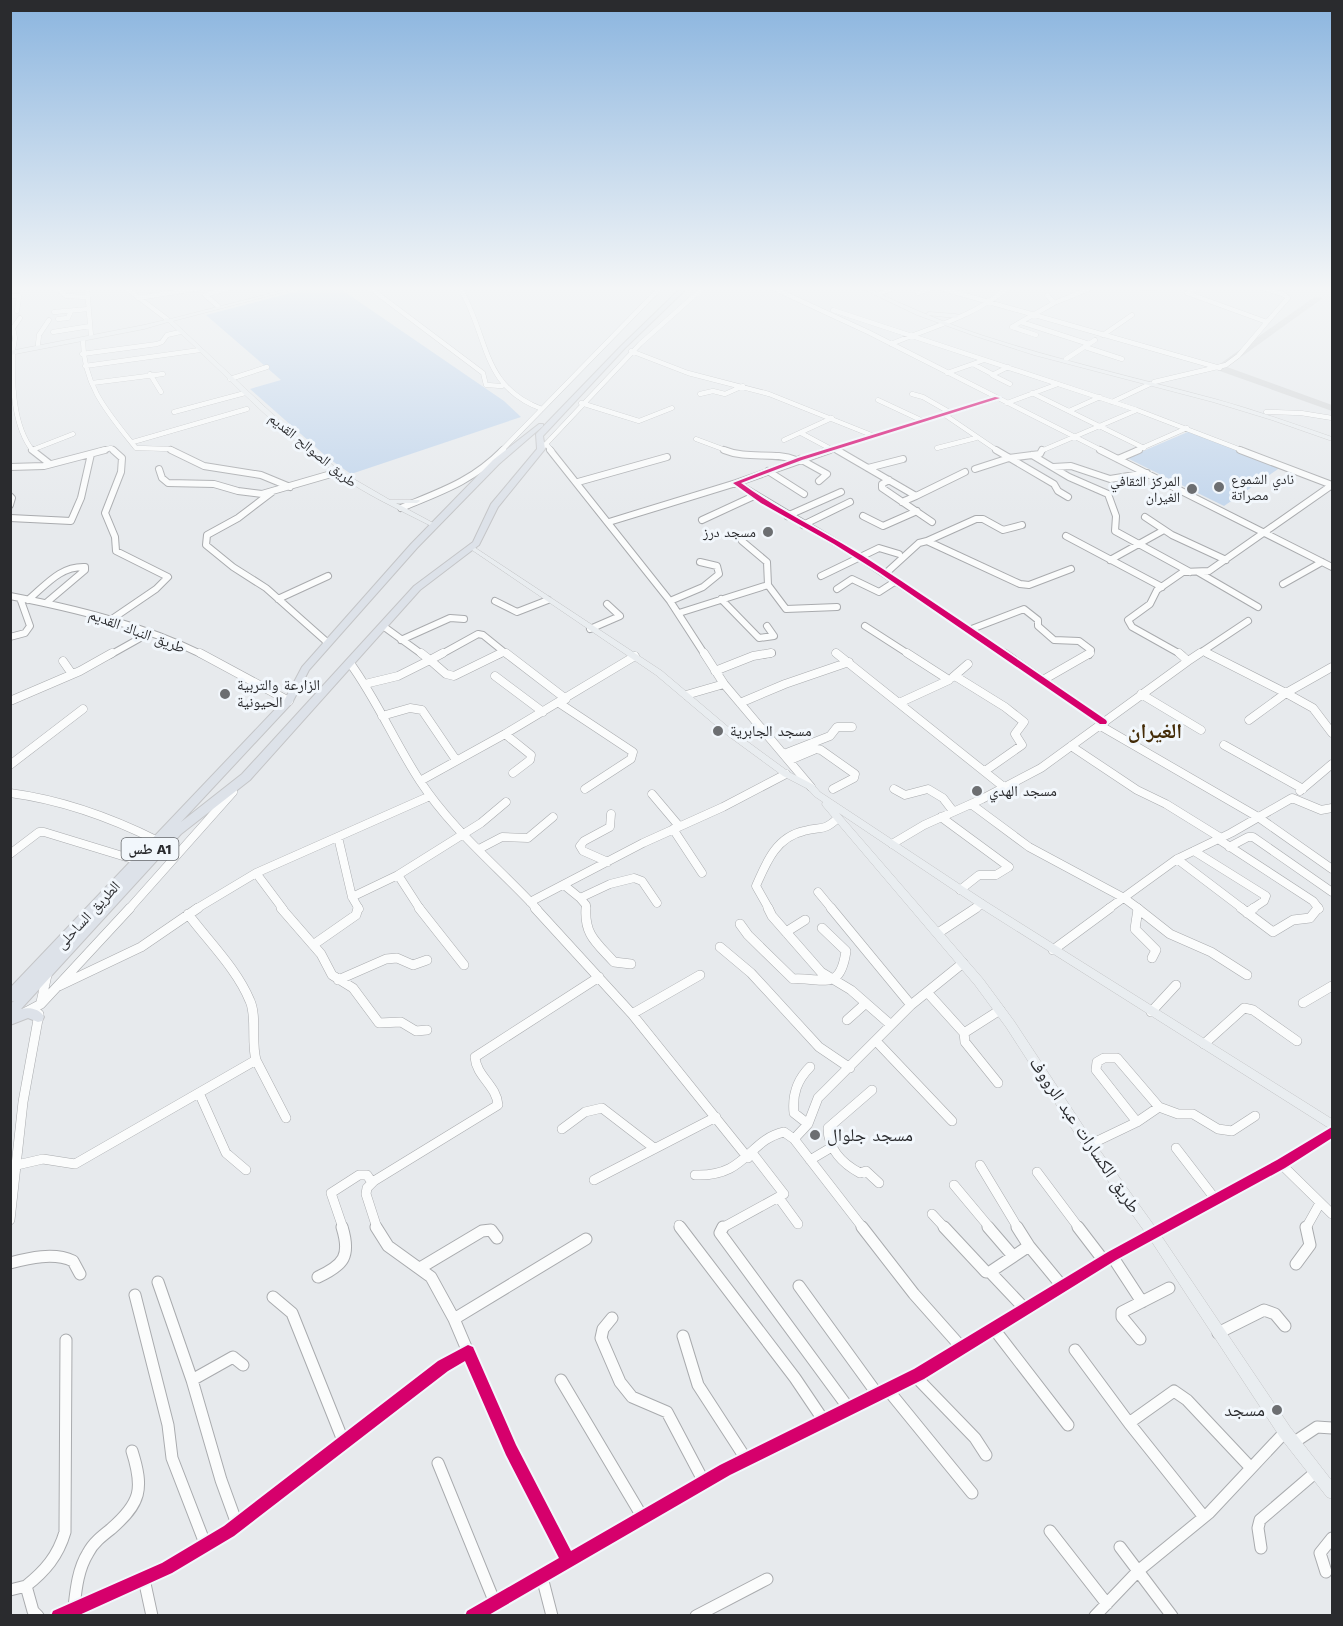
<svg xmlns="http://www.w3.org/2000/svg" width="1343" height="1626" font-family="'Work Sans','Noto Naskh Arabic',sans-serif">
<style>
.green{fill:#c3d6ec}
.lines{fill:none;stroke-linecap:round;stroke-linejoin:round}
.taxiway{fill:#d4d6d8;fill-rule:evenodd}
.minor-far4-casing{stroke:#a9abae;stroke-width:5}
.minor-far3-casing{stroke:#a9abae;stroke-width:8}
.minor-far2-casing{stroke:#a9abae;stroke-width:9}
.minor-far1-casing{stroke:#a9abae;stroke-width:10}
.minor-casing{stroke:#a9abae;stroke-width:13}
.major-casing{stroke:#c4c5c7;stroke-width:1}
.highway-casing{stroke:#c4c5c7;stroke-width:2}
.minor-far4{stroke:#fbfcfc;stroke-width:4.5}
.minor-far3{stroke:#fbfcfc;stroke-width:6}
.minor-far2{stroke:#fbfcfc;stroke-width:8}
.minor-far1{stroke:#fbfcfc;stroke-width:9}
.minor{stroke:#fbfcfc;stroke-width:11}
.major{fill:#e9edf0;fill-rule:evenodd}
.highway{fill:#dde2e9;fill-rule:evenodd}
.cycleway-casing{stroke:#f2f7fc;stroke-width:4}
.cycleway{fill:#d6006c;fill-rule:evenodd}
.poi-dot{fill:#6c6e71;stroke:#f2f7fc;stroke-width:2}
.labels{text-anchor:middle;stroke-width:6;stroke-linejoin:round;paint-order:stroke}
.far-street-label{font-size:14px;fill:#2a2b2e;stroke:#f2f7fc}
.far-poi-label{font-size:14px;fill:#2a2b2e;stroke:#f2f7fc;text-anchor:end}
.shield{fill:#f2f7fc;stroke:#66686c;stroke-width:1.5}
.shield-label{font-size:14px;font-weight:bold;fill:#2a2b2e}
.street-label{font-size:15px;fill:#2a2b2e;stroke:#f2f7fc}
.poi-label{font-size:15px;fill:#2a2b2e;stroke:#f2f7fc;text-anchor:start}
.near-poi-label{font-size:18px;fill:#2a2b2e;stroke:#f2f7fc;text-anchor:start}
.near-street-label{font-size:18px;fill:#2a2b2e;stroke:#f2f7fc}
.district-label{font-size:21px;font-weight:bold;fill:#442c08;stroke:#f2f7fc}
</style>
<rect width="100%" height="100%" fill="#e7eaed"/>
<!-- green -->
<path class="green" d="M310,288H339L504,401L521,417L351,474L328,458L250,389L281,380L206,315Z
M1190,431L1281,467L1224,506L1127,458Z"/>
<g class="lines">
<!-- taxiway -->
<path class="taxiway" d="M1316,296L1323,298L1227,367L1332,405V411L1217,370V366Z"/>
<defs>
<path id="minor-far4" d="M56,288L66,296L87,297
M87,288L91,336
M126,288L167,319
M370,288L483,373L486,385L502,386
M460,288C489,337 481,387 542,409
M773,288L868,332L1103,451
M940,288L1220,368
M1141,288H1155
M1262,288L1283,294L1288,298L1267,322
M881,293L895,288
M918,293L932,288
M1047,295L1054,303
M10,296H19L17,311
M138,298L201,288
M218,306L205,295L230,288
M833,310L1137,410L1244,451
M54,312L89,309
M58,319L68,318L71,311
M1021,322L1089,344
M53,332L90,326
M1036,335L1012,327L1054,303L1089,289
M1103,335L1132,315
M83,340C83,386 109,414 136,448L170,449L174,451
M891,344C929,328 976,316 1007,288
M38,345L39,335L49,320
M1085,347L1122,359
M13,350L15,338L13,328L20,318
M631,351L688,373L769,394L874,436
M13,352C12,384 13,426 33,451
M82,354L157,344L162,342L167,335L180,332
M1066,359L1095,340
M973,364L992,374
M85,366L200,350
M1008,367L992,375L1010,384
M947,373L984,360
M150,374L161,392
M230,379L267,367
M1154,382L1226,365L1238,356L1267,322L1187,293L1197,288
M92,383L163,374
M1032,393L1144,448
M700,394L713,391L725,394L743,386
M912,394L923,397L951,413
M878,400L923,421
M1112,402L1150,384
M581,403L639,421L672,408
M1007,403L1058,384
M1069,411L1100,397
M174,412L245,393
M1266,412L1301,413L1332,418
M945,415L998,451
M801,433L831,449
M696,439L728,451
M784,440L832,418
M133,442L247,409
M546,444L552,451
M544,446L640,344L703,288
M834,448L839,451
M937,448L976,438
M32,450L73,434
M99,451L111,448L115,451
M501,451L660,288
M825,451L997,398
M1041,451L1137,410
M1135,451L1187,428"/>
<path id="minor-far3" d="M32,450L50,464
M171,450L204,466L261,475L290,487
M550,450L670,601L705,655
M724,450C748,460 773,451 796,460
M830,450L736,483L850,551L1006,655
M837,450L916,496L902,502
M996,450L1054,484L1058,491L1068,497
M1100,450L1332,567
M1240,450L1332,485
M1032,455L1069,477L1108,494L1116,516L1115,531L1190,572
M800,459L827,474L819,481
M1118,459L1139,450
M10,467L44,466L105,450
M1053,467L1071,466L1110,479L1147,473
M868,468L903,459
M159,469L162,478L168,483L214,484L238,491L262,494L338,472
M975,469L1009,458L1040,454L1042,450
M768,471L804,494
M889,480L882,484V488L932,522
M578,482L667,457
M272,492L238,518L207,535L206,545L233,567L266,588L328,643
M10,496L12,498L10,505
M916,496L965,472
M401,508C442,491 471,482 503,450
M787,516L841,492
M863,516L883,526L917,511
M1145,517L1172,535L1226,560
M10,518L71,521L81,498L91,454
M702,520L754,496
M609,522L736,483
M803,525L850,502
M1066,536L1162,587
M742,541L767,562L768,585L786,609L837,607
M927,541L976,519H983L1003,530L1022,525
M1110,560L1164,530
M1198,572L1258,607
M885,574L919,543L927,541L1020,584L1029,585L1071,569
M821,576L879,548L899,554
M1283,584L1322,562
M837,589L852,579L879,592L896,581
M10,596C77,609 142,625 203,655
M278,599L328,576
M721,599L759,638L774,636L767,626
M28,600C46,585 60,566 85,567V570L46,603
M495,601L517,612L548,600
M670,601L703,587L719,574L717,566L700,562
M679,613L768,585
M112,619L156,589L168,577L116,551L115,537L105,513L121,472L122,458L113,450
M383,626L423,655
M865,626L910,655
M590,629L620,616L607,604
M969,630L1024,609L1038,620V626L1054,640L1079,641L1091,650L1089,655
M10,637L25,633L30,626L20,598
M401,640L450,618L464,619
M1203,651L1210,655
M504,652L508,655
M836,653L838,655
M110,655L151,632
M440,655L478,634L483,635L504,652L498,655
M761,655L772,653
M1182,655L1132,627L1128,620L1150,604L1157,590L1183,572L1209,571L1332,485
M1197,655L1248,621"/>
<path id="minor-far2" d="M200,653L289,701
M421,653L430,660
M506,653L566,699
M704,653L724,684L811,787
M836,653L1005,788
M1004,653L1103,722
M1207,653L1286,693L1332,667
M430,660L446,674L454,676L501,653
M430,660L443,653
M63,661L72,674
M1188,661L1200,653
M350,663C377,700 395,743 420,781C452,830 498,867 537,909
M715,671L753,656L771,653
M495,676L543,712
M955,676L1005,707L1024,722L1015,734L1022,745L985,771
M953,677L968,664
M1043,680L1090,653
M365,684L398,676L430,660
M1141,694L1201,730
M686,695L724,684
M10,701L80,671L112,653
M559,703L633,752L631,759L585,789
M740,703L785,684L849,662
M899,703L949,680L907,653
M382,716L410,708L422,710L456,760
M1249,720L1286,693L1313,708L1332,733
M1099,725L1258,817L1332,869
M505,734L531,755L530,760L513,773
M1224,745L1303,789
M1071,746L1137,790L1166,804L1221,838
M784,754L830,736L837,727H852
M790,760L816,749L821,750L855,774L854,778L833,789
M10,765L83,709
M420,781L505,734L635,656
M894,789L905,795L928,789L943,798L953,811
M1300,791L1332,764
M10,793C63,800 110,817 158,841
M652,794L679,826
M971,804L1029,847L1124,898L1139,909
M941,817L1009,867L996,875H979L960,890
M673,829L702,873
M338,837L352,897
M1218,839L1313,901L1319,909
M892,844L924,825L982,799L1041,768L1188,661L1179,653
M1229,847L1248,837H1253L1332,892
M479,849L502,837L528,838L553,817
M1194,851L1266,896L1264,901L1252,909
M10,854L39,832H44L139,861
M1177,859L1243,909
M608,862L583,851L580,846L584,841L610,827L611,814
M256,873L283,909
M564,885L580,898L610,884L634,878L642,881L657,903
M818,892L832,909
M580,898L586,905V909
M530,902L643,843L723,807L786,774
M129,909L233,792
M196,909L256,873L430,796
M359,909L352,897L398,875
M420,909L398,875L481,823L506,802
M769,909L756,886C766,863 776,837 804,831C822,826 823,832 838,818
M974,909L982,904
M1108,909L1177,859L1231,833L1292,798L1321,810L1332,808"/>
<path id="minor-far1" d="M281,908L321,954L332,975L353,988L379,1023L401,1022L416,1031L427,1030
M419,908L464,965
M535,908L632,1014L748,1158
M586,908C584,935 597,943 614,962L631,964
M768,908L772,916L821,972L851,990L891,1025
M831,908L911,1005
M1137,908L1170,934L1211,952L1247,975
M1241,908L1273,932L1293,920L1310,918L1318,908
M1138,909L1135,929L1156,950L1152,958
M1247,913L1254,908
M740,924L748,935L793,979C823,977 840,993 846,951L822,928
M786,932L805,920
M938,933L976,908
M313,945L356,915L358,908
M720,947L751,973L819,1047L850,1068
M1053,950L1110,908
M338,980L386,959L397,958L413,965L427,960
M59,986L141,947L198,908
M927,992L964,1033L965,1042L998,1083
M41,1002L47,975
M1303,1003L1332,986
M26,1012L41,1004L130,908
M1151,1012L1176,985
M632,1014L700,975
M847,1020L866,1003
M964,1033L1000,1010
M876,1041L952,1121
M1204,1044L1244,1008L1253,1010L1297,1041
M256,1060L286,1118
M872,1090L828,1128C828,1149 843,1164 860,1173L866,1171L879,1183
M200,1095L226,1153L246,1170
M1137,1122L1096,1070L1097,1062L1104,1058H1117L1159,1107
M808,1124L794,1113C792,1094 797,1080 810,1067
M562,1129L585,1112L602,1108L654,1148
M794,1139L808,1124L818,1098L911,1005L963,963
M1089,1145L1137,1122L1159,1107L1178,1114H1193L1218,1129L1232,1131L1255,1116
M1176,1148L1216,1200
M810,1160L832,1147
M1281,1164L1332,1214
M17,1165L43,1159L75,1164L256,1060C251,1042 257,1016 250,1001C237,969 208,941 188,914
M980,1165L1018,1228
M1037,1172L1079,1228
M695,1175C747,1177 748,1140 784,1132L794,1139L863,1228
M594,1180L716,1117
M954,1185L990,1228
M779,1198L798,1224
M932,1214L945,1228
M10,1220L23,1102L39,1014
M679,1225L681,1228
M343,1228L331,1193L359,1175H367L371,1181
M377,1228L366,1194L367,1188L374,1181L498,1105C497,1086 476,1076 475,1057L599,977
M722,1228L784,1194L753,1154
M1163,1228L1281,1164L1332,1132
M1306,1228L1320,1203"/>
<path id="minor" d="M376,1227L388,1246L431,1277L454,1319
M680,1227L795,1378L824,1421
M723,1227L720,1233L850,1410
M862,1227L914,1294L962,1348
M944,1227L986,1272H990L1029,1246
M988,1227L1013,1256
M1017,1227L1029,1246L1062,1286
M1078,1227L1104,1261
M1112,1256L1142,1302
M10,1263C29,1258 54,1252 73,1261L80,1274
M1296,1264L1310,1245L1306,1227
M420,1268L482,1231L491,1230L497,1238
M990,1272L1025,1309
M318,1277C344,1265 351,1256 342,1227
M158,1282L192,1380
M799,1286L878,1395
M135,1295L168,1425L172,1458L206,1546
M273,1297L292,1313L344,1443
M612,1318L603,1329L601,1338L620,1382L632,1397L667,1412L704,1482
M994,1329L1068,1425
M1218,1333L1264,1310L1275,1314L1285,1326
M683,1336L698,1385L746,1459
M1140,1339L1122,1317V1312L1169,1288
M1075,1350L1129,1423L1204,1517
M468,1352L454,1319L586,1239
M915,1376L975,1438L986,1455
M561,1380L643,1518
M888,1390L972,1493
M1129,1423L1174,1391L1187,1400L1251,1468
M1293,1443L1317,1427L1332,1428
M438,1463L495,1603
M237,1524L221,1480L192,1380L233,1357L243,1365
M1050,1531L1107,1604
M1120,1547L1172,1616
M1261,1548L1258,1528L1260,1520L1316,1472
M1326,1572L1320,1553L1332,1538
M542,1577L552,1616
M144,1579L152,1616
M26,1586C45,1571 58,1556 65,1532L66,1340
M10,1590L26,1586L33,1611L38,1616
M74,1607C76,1589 78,1569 88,1553C93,1543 102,1536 111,1529C141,1503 144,1489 132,1451
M58,1616L167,1568L229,1531L443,1366L468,1352L511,1450L568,1561
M472,1616L725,1470L919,1374L1112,1256L1166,1227
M696,1616L767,1579
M1095,1616L1138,1571L1209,1513L1285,1432"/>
<path id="major" d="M292,288H299L173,321L295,435L340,471L390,500H419L420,501L417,503H396L437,525V527H433C400,510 366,495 336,473C275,430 224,372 168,322L144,329L10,355V351L144,325L165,320V318L170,319Z
M861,288H867C904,305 942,322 981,335C1058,360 1137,378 1215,399C1255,410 1294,424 1332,437V441L1272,420L1213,402L1034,355L975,336L917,315Z
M929,312L956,314L959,316L956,318L927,315V313Z
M471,545L662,671L733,731L789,772L814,785L820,792L985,901L1332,1119V1130L979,907L839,813L983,979L1014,1021L1093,1141L1158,1231L1290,1427L1332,1481V1499L1327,1497L1280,1437L1150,1239L1085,1149L1006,1027L975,985L823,806L822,804L823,802L814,796L808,789L783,776L727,735L656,675L469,548V546Z"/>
<path id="highway" d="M681,288H687L625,348L543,436L545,449L498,507L479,545L420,590L250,780L181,834L21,1009C30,1007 40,1009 44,1017L42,1021L38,1022L28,1018L10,1025V1004L14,1001L10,1002V988L285,699L302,667L411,544L493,460L539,424H543V426L499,464L417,548L309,670L292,703L181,822L242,774L414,586L473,542L491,504L537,449L536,434L621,346Z"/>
</defs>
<!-- minor-far4 casing -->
<use href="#minor-far4" class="minor-far4-casing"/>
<!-- minor-far3 casing -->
<use href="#minor-far3" class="minor-far3-casing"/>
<!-- minor-far2 casing -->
<use href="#minor-far2" class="minor-far2-casing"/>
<!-- minor-far1 casing -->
<use href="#minor-far1" class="minor-far1-casing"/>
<!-- minor casing -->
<use href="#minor" class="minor-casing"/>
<!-- major casing -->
<use href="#major" class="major-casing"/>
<!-- highway casing -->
<use href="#highway" class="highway-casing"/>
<!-- minor-far4 -->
<use href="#minor-far4" class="minor-far4"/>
<!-- minor-far3 -->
<use href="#minor-far3" class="minor-far3"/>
<!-- minor-far2 -->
<use href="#minor-far2" class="minor-far2"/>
<!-- minor-far1 -->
<use href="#minor-far1" class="minor-far1"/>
<!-- minor -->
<use href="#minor" class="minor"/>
<!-- major -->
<use href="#major" class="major"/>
<!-- highway -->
<use href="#highway" class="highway"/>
<defs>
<path id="cycleway" d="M995,397L1000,398L802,460L741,483C780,511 823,531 863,556C945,609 1025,665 1106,720L1107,722L1106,724H1100L880,573L834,544L761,503L733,483L798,458Z
M1332,1127V1138L1285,1168L1116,1260L924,1379L730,1475L487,1616H465L467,1611L559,1558L506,1455L465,1361L448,1371L234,1536L172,1573L77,1616H51L53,1611L162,1563L224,1526L438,1361L468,1345L473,1347L516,1445L571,1551L720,1465L914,1369L1108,1252L1277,1160Z"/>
</defs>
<!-- cycleway casing -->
<use href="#cycleway" class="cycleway-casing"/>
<!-- cycleway -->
<use href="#cycleway" class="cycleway"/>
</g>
<!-- sky -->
<linearGradient id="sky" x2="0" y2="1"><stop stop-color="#8bb5df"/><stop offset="0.56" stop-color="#f4f6f7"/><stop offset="1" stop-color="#f4f6f7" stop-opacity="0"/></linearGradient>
<rect width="1343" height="515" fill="url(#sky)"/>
<!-- markers -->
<g class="poi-dot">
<circle cx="1219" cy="487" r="6"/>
<circle cx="1192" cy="489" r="6"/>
<circle cx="768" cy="532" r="6"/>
<circle cx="225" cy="694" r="6"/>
<circle cx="718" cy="731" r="6"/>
<circle cx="977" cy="791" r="6"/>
<circle cx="815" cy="1135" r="6"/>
<circle cx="1277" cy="1410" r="6"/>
</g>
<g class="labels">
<!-- far-street labels -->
<g class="far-street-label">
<text transform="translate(313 450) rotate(39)" y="5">طريق الصوالح القديم</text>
</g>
<!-- far-poi labels -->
<g class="far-poi-label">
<text x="1231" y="484" text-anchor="start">نادي الشموع<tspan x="1231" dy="16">مصراتة</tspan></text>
<text x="1180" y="486">المركز الثقافي<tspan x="1180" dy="16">الغيران</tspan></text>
<text x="756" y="537">مسجد درز</text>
</g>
<!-- shield labels -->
<rect class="shield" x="121.5" y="838" width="57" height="22" rx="4.5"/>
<g class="shield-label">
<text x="150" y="854">طس A1</text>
</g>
<!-- street labels -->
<g class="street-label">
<text transform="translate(137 631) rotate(20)" y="5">طريق النباك القديم</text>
<text transform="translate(88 915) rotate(-47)" y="5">الطريق الساحلى</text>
</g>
<!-- poi labels -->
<g class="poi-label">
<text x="237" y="690">الزارعة والتربية<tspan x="237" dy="17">الحيونية</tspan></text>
<text x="730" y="736">مسجد الجابرية</text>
<text x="989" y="796">مسجد الهدي</text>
</g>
<!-- near-poi labels -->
<g class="near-poi-label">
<text x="827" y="1141">مسجد جلوال</text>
<text x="1265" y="1416" text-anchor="end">مسجد</text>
</g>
<!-- near-street labels -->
<g class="near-street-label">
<text transform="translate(1085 1135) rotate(56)" y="6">طريق الكسارات عبد الرووف</text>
</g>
<!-- district labels -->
<g class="district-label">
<text x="1155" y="738">الغيران</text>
</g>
</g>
<!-- border -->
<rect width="1343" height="1626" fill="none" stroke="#2a2b2e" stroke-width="24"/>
</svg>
